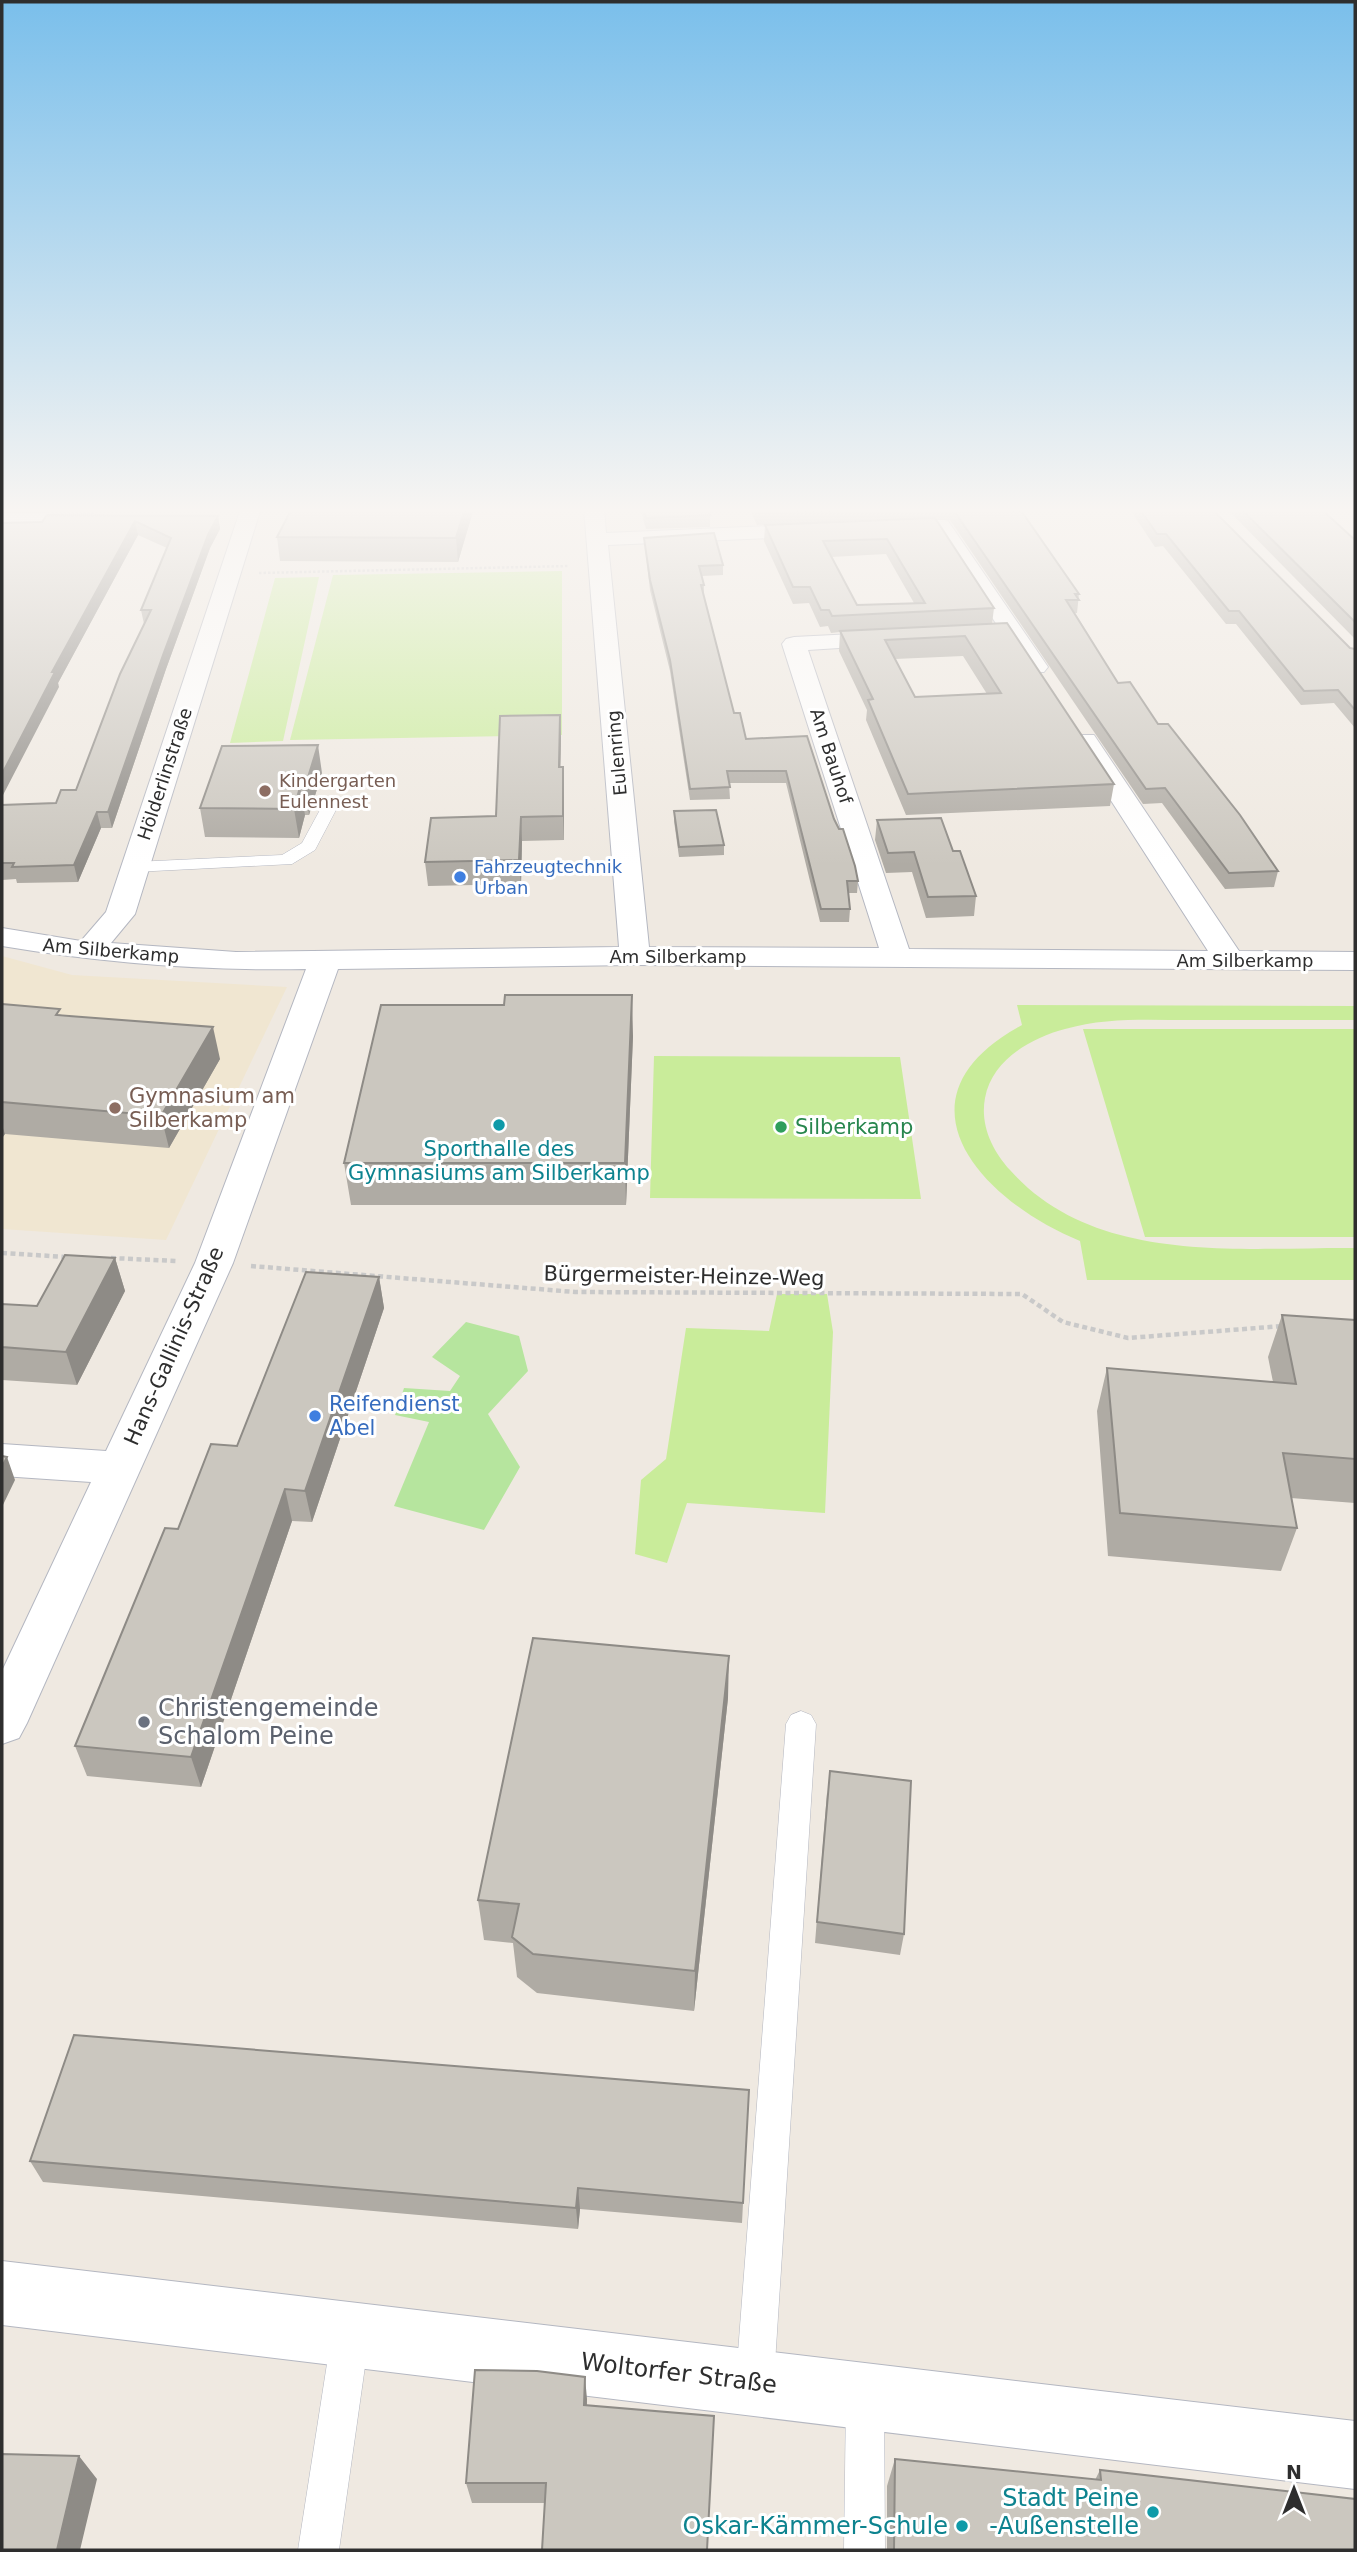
<svg xmlns="http://www.w3.org/2000/svg" width="1357" height="2552" font-family="'DejaVu Sans',sans-serif">
<style>
.education{fill:#f0e6d1}
.green{fill:#b6e59e}
.pitch{fill:#c9ec9a}
.lines{fill:none;stroke-linecap:round;stroke-linejoin:round}
.lane-casing{stroke:#b4b7c1;stroke-width:1}
.street-casing{stroke:#b4b7c1;stroke-width:2}
.secondary-casing{stroke:#b4b7c1;stroke-width:2}
.path-far1{stroke:#c9c9c9;stroke-width:2.5;stroke-dasharray:2.5 2;stroke-linecap:butt}
.path{stroke:#c9c9c9;stroke-width:4.5;stroke-dasharray:5 3.5;stroke-linecap:butt}
.lane{fill:#fff;fill-rule:evenodd}
.street{fill:#fff;fill-rule:evenodd}
.secondary{fill:#fff;fill-rule:evenodd}
.wall{fill:#afaba4;fill-rule:evenodd}
.shaded-wall{fill:#8e8b86}
.building{fill:#cbc7bf;stroke:#8e8b86;stroke-width:2;fill-rule:evenodd}
.education-dot{fill:#8d6e63;stroke:#fff;stroke-width:2.5}
.shop-dot{fill:#3f7fe0;stroke:#fff;stroke-width:2.5}
.culture-dot{fill:#0f9aa8;stroke:#fff;stroke-width:2.5}
.leisure-dot{fill:#2e9e5b;stroke:#fff;stroke-width:2.5}
.worship-dot{fill:#6b7280;stroke:#fff;stroke-width:2.5}
.labels{text-anchor:middle;stroke-width:6;stroke-linejoin:round;paint-order:stroke}
.far-street-label{font-size:18px;fill:#2e2e2e;stroke:#fff}
.far-education-label{font-size:18px;fill:#785e54;stroke:#fff;text-anchor:start}
.far-shop-label{font-size:18px;fill:#366cbe;stroke:#fff;text-anchor:start}
.education-label{font-size:21px;fill:#785e54;stroke:#fff;text-anchor:start}
.leisure-label{font-size:21px;fill:#27864d;stroke:#fff;text-anchor:start}
.culture-label{font-size:21px;fill:#0d838f;stroke:#fff}
.street-label{font-size:21px;fill:#2e2e2e;stroke:#fff}
.shop-label{font-size:21px;fill:#366cbe;stroke:#fff;text-anchor:start}
.near-worship-label{font-size:24px;fill:#5b616d;stroke:#fff;text-anchor:start}
.near-street-label{font-size:24px;fill:#2e2e2e;stroke:#fff}
.near-culture-label{font-size:24px;fill:#0d838f;stroke:#fff;text-anchor:end}
</style>
<rect width="100%" height="100%" fill="#efe9e1"/>
<!-- education -->
<path class="education" d="M266,508H562L560,516L264,513Z
M2,956L72,975L287,987L166,1240L2,1229Z"/>
<!-- green -->
<path class="green" d="M466,1322L519,1336L528,1371L488,1414L520,1467L484,1530L394,1506L429,1422L395,1415L404,1388L450,1391L460,1376L432,1357Z"/>
<!-- pitch -->
<path class="pitch" d="M562,571V735L290,740L333,575Z
M319,577L283,741L230,743L275,578Z
M1017,1005L1355,1006V1020C1301,1020 1246,1020 1191,1020C1149,1020 1106,1017 1065,1029C1031,1038 992,1060 985,1098C980,1125 992,1150 1010,1170C1095,1266 1241,1247 1355,1248V1280H1087L1080,1241C980,1200 887,1098 1022,1025Z
M1083,1029H1355V1237H1145Z
M654,1056L900,1057L921,1199L650,1198Z
M777,1294H827L833,1332L825,1513L687,1503L667,1563L635,1554L641,1480L666,1459L686,1328L769,1331Z"/>
<g class="lines">
<defs>
<path id="lane" d="M329,803L337,808L315,850L292,864L134,872L126,867L134,862L282,855L302,843L321,808Z
M801,1711L811,1715L816,1724L774,2379L769,2393L755,2398L741,2393L736,2379L786,1724L791,1715Z
M350,2319L363,2325L369,2338L339,2550H298L331,2338L337,2325Z
M865,2380L879,2385L884,2399L885,2550H844L846,2399L851,2385Z"/>
<path id="street" d="M241,508H261L135,914L111,943L236,952L619,947L584,508H604L606,533L818,524L828,530L818,536L608,545L649,947L879,948L782,644L786,639L794,637L893,632L901,634L904,639L901,644L808,650L909,949L1208,951L1072,740L1076,735H1094L1239,951L1355,952V970L635,965L338,969L233,1263L27,1723L19,1738L2,1744V1671L91,1482L2,1476V1444L106,1451L195,1263L306,969C204,971 103,963 2,946V928L81,941L106,912Z
M2,513L94,514L104,520L94,526L2,525Z
M941,519L948,521L1048,667L1044,672H1028L935,531L888,533L878,527L888,521Z"/>
<path id="secondary" d="M2,2261L1355,2421V2489L2,2325Z"/>
</defs>
<!-- lane casing -->
<use href="#lane" class="lane-casing"/>
<!-- street casing -->
<use href="#street" class="street-casing"/>
<!-- secondary casing -->
<use href="#secondary" class="secondary-casing"/>
<!-- path-far1 -->
<path class="path-far1" d="M259,573L569,566"/>
<!-- path -->
<path class="path" d="M2,1253L67,1257
M111,1258L176,1261
M251,1266L575,1292L1022,1294L1063,1322L1128,1338L1283,1326"/>
<!-- lane -->
<use href="#lane" class="lane"/>
<!-- street -->
<use href="#street" class="street"/>
<!-- secondary -->
<use href="#secondary" class="secondary"/>
</g>
<!-- wall -->
<path class="wall" d="M61,508H229L227,512L61,511Z
M292,508H474L458,562L280,561L277,537Z
M640,508H708L710,515V527L646,529Z
M749,508H1010L1079,594L1077,613H1075L1118,683L1158,724L1278,871L1274,887L1225,889L1162,803L1143,804L950,520H936L994,608L992,624L1114,784L1110,806L906,815L866,720L867,710L839,651L840,632L831,633L828,626L820,627L809,603L793,604L764,541L765,525L794,524L757,525ZM886,554L914,603L857,605L831,557ZM963,656L987,694L915,697L895,659Z
M1129,508H1211L1350,648L1355,649V728L1334,703L1301,705L1236,624H1226L1163,546L1155,547Z
M1226,508H1320L1355,540V639Z
M218,516L220,529L210,548L166,669L112,828H101L78,882L17,883L16,879L2,880V805L56,803L76,790L144,624L141,610L167,548L138,535L58,683L59,687L2,523Z
M644,538L723,565V575L702,576L704,585V596L734,713L746,739L807,736L834,819L858,881L857,893H848L850,909L849,922H820L786,783H729L730,799L690,800L670,671L650,590Z
M561,737L560,767H563L564,790V840L522,841L521,884L428,886L425,862L496,816Z
M322,773L309,815H305L299,838L205,837L200,808Z
M674,811L724,845V855L679,857L674,821Z
M877,820L953,851L976,896L974,916L926,918L912,872L886,873L875,840Z
M2,1004L62,1015L220,1059L169,1148L5,1134L2,1138Z
M633,1036L626,1205H351L344,1163Z
M115,1258L125,1291L77,1385L2,1380V1304L37,1306Z
M379,1277L384,1308L312,1522L292,1521L201,1787L87,1776L75,1746L178,1529L237,1446Z
M1282,1315L1355,1320V1503L1291,1498L1297,1528L1281,1571L1108,1556L1097,1411L1107,1368L1273,1382L1268,1357Z
M728,1698L694,2011L537,1993L517,1977L513,1943L484,1940L478,1900Z
M827,1793L904,1934L900,1955L815,1943Z
M74,2035L743,2203L742,2223L580,2209L578,2229L43,2182L30,2161Z
M587,2399V2405L545,2503H472L466,2483Z
M895,2459L1095,2480L1100,2470L1355,2550H887V2486Z"/>
<!-- shaded-wall -->
<path class="shaded-wall" d="M465,508H474L458,562L456,538Z
M218,516L220,529L210,548L166,669L112,828L108,812L163,655L208,535Z
M135,521L138,535L58,683L59,687L2,797V774L52,672Z
M560,715L561,737L560,790L559,767Z
M318,745L322,773L309,815L305,787Z
M563,767L564,790V840L563,816Z
M300,787L305,815L299,838L294,809Z
M97,812L101,828L78,882L74,865Z
M521,817L522,841L521,884L519,860Z
M632,995L633,1036L626,1205L625,1163Z
M213,1027L220,1059L169,1148L161,1116Z
M2,1125L5,1134L2,1138Z
M115,1258L125,1291L77,1385L66,1352Z
M379,1277L384,1308L312,1522L305,1491Z
M7,1457L15,1480L2,1507V1467Z
M285,1489L292,1521L201,1787L191,1757Z
M729,1656L728,1698L694,2011L695,1971Z
M578,2188L580,2209L578,2229L576,2208Z
M585,2377L587,2399L586,2426L584,2405Z
M79,2456L97,2479L80,2550H57Z"/>
<!-- building -->
<path class="building" d="M292,508H465L456,538L277,537Z
M643,508H708L710,515L646,518Z
M755,508H926L758,513Z
M952,508H1010L1013,512H1022L1079,594H1075L1079,600H1066L1118,683L1130,682L1158,724H1168L1240,815L1278,871L1229,873L1165,788L1146,789Z
M1139,508H1211L1350,648L1355,649V710L1338,690L1304,691L1239,611H1229L1166,534H1157Z
M1240,508H1320L1355,540V622Z
M47,515L218,516L208,535L163,655L108,812H97L74,865L12,867L14,863H2V805L56,803L61,790H76L120,674L151,610H141L171,538L135,521L52,672H55L2,774V523L42,522Z
M935,518L994,608L832,616L829,610H821L810,587H793L765,525ZM887,539L925,603L857,605L823,541Z
M714,533L723,565L699,566L704,585H701L734,713H740L746,739L807,736L834,819L839,829H843L855,866L858,881H847L850,909H821L786,771H727L730,787L690,789L670,660L650,580L644,538Z
M1007,623L1114,784L908,794L868,700L873,699L840,631ZM965,636L1001,693L915,697L885,640Z
M560,715L559,767H563V816L521,817L519,860L425,862L431,818L496,816L500,716Z
M318,745L305,787H300L294,809L200,808L222,746Z
M716,810L724,845L679,847L674,811Z
M941,818L953,851H960L976,896L928,897L914,852L888,853L877,820Z
M505,995H632L625,1163H344L381,1005H504Z
M2,1004L60,1009L56,1015L213,1027L161,1116L2,1102Z
M65,1255L115,1258L66,1352L2,1347V1304L37,1306Z
M306,1272L379,1277L305,1491L285,1489L191,1757L75,1746L165,1528L178,1529L211,1444L237,1446Z
M1282,1315L1355,1320V1459L1283,1453L1297,1528L1120,1513L1107,1368L1296,1384Z
M2,1456L7,1457L2,1467Z
M533,1638L729,1656L695,1971L533,1954L512,1937L519,1904L478,1900Z
M830,1771L911,1781L904,1934L817,1922Z
M74,2035L749,2090L743,2203L578,2188L576,2208L30,2161Z
M475,2370L537,2371L585,2377L584,2405L714,2416L707,2550H542L546,2483H466Z
M2,2454L79,2456L57,2550H2Z
M895,2459L1101,2480L1100,2470L1355,2499V2550H894Z"/>
<!-- sky -->
<linearGradient id="sky" x2="0" y2="1"><stop stop-color="#7abfeb"/><stop offset="0.59" stop-color="#f8f5f2"/><stop offset="1" stop-color="#f8f5f2" stop-opacity="0"/></linearGradient>
<rect width="1357" height="865" fill="url(#sky)"/>
<!-- markers -->
<g class="education-dot">
<circle cx="265" cy="791" r="7"/>
<circle cx="115" cy="1108" r="7"/>
</g>
<g class="shop-dot">
<circle cx="460" cy="877" r="7"/>
<circle cx="315" cy="1416" r="7"/>
</g>
<g class="culture-dot">
<circle cx="499" cy="1125" r="7"/>
<circle cx="1153" cy="2512" r="7"/>
<circle cx="962" cy="2526" r="7"/>
</g>
<circle class="leisure-dot" cx="781" cy="1127" r="7"/>
<circle class="worship-dot" cx="144" cy="1722" r="7"/>
<g class="labels">
<!-- far-street labels -->
<g class="far-street-label">
<text transform="translate(617 753) rotate(-95)" y="6">Eulenring</text>
<text transform="translate(831 756) rotate(72)" y="6">Am Bauhof</text>
<text transform="translate(165 774) rotate(-72)" y="6">Hölderlinstraße</text>
<text transform="translate(111 951) rotate(5)" y="6">Am Silberkamp</text>
<text x="678" y="963">Am Silberkamp</text>
<text x="1245" y="967">Am Silberkamp</text>
</g>
<!-- far-education labels -->
<g class="far-education-label">
<text x="279" y="787">Kindergarten<tspan x="279" dy="21">Eulennest</tspan></text>
</g>
<!-- far-shop labels -->
<g class="far-shop-label">
<text x="474" y="873">Fahrzeugtechnik<tspan x="474" dy="21">Urban</tspan></text>
</g>
<!-- education labels -->
<g class="education-label">
<text x="129" y="1103">Gymnasium am<tspan x="129" dy="24">Silberkamp</tspan></text>
</g>
<!-- leisure labels -->
<g class="leisure-label">
<text x="795" y="1134">Silberkamp</text>
</g>
<!-- culture labels -->
<g class="culture-label">
<text x="499" y="1156">Sporthalle des<tspan x="499" dy="24">Gymnasiums am Silberkamp</tspan></text>
</g>
<!-- street labels -->
<g class="street-label">
<text transform="translate(684 1276) rotate(1)" y="7">Bürgermeister-Heinze-Weg</text>
<text transform="translate(174 1346) rotate(-66)" y="7">Hans-Gallinis-Straße</text>
</g>
<!-- shop labels -->
<g class="shop-label">
<text x="329" y="1411">Reifendienst<tspan x="329" dy="24">Abel</tspan></text>
</g>
<!-- near-worship labels -->
<g class="near-worship-label">
<text x="158" y="1716">Christengemeinde<tspan x="158" dy="28">Schalom Peine</tspan></text>
</g>
<!-- near-street labels -->
<g class="near-street-label">
<text transform="translate(679 2373) rotate(7)" y="8">Woltorfer Straße</text>
</g>
<!-- near-culture labels -->
<g class="near-culture-label">
<text x="1139" y="2506">Stadt Peine<tspan x="1139" dy="28">-Außenstelle</tspan></text>
<text x="948" y="2534">Oskar-Kämmer-Schule</text>
</g>
</g>
<!-- border -->
<rect width="1357" height="2552" fill="none" stroke="#2e2e2e" stroke-width="7"/>
<!-- north arrow -->
<g transform="translate(1294 2489)" stroke="#ffffff" stroke-width="5" paint-order="stroke">
<path d="M0-5L12 26L0 18L-12 26Z" fill="#2e2e2e"/>
<text y="-10" font-size="19" font-weight="bold" text-anchor="middle" fill="#2e2e2e">N</text>
</g>
</svg>
